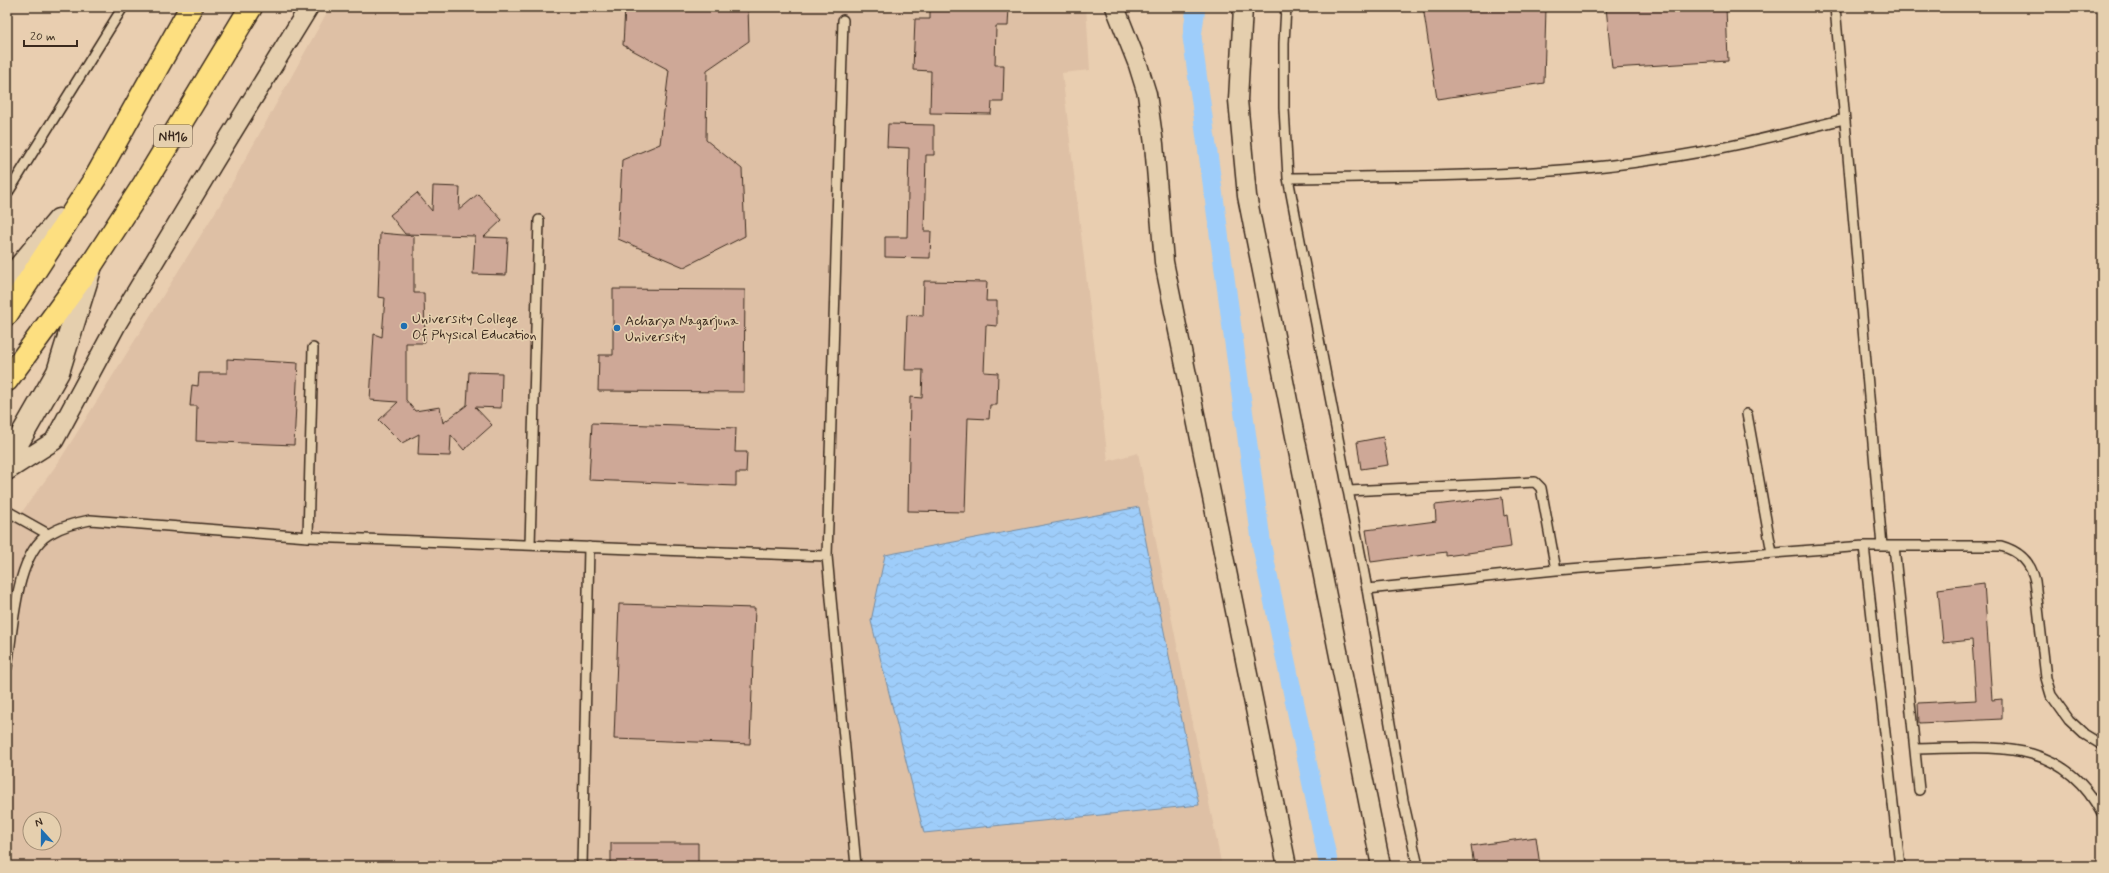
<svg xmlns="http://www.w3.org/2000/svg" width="2109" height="873" font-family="Mynerve,sans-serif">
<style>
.built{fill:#dec0a5;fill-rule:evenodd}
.water{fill:url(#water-waves);stroke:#768ca2}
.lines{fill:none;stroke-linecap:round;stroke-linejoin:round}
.canal{stroke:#9ecdfa;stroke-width:19}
.building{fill:#cea897;stroke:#3b2a1e}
.service-casing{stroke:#3b2a1e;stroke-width:12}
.minor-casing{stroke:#3b2a1e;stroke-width:21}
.secondary-casing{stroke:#3b2a1e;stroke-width:25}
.trunk-casing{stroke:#3b2a1e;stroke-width:25}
.service{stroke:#e5cfae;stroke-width:9}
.minor{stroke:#e5cfae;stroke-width:18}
.secondary{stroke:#e5cfae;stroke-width:22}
.trunk{stroke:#fddf80;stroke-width:22}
.poi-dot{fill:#1f6fb2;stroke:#e5cfae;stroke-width:1.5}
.labels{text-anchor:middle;stroke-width:3.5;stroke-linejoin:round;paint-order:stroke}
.shield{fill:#e5cfae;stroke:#6e5c49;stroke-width:1}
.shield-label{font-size:13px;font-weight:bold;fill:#3b2a1e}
.poi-label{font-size:14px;fill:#3b2a1e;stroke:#e5cfae;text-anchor:start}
</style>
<defs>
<pattern id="water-waves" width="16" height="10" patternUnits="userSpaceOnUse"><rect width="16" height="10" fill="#9ecdfa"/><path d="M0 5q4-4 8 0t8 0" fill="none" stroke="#89b0d6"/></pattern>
</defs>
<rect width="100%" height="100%" fill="#e9ceb0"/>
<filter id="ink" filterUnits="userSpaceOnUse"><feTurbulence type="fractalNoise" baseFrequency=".025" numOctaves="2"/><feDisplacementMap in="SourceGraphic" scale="8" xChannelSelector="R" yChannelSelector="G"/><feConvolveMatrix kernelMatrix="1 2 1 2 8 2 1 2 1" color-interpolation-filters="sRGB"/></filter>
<g filter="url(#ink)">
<!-- built -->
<path class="built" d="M330,7H1086L1090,70L1062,73L1108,461L1138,453L1221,862L1207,866H7V532L58,463L221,203ZM30,819H54V843H30Z"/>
<!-- water -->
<path class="water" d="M1139,507L1199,805L924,833L871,621L885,555Z"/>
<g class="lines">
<!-- canal -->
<path class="canal" d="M1196,7L1192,37L1262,547L1329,866"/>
</g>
<!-- building -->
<path class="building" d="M625,7H748L749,41L707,70L706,140L742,169L745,236L684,267L618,239L622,160L660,144L669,70L623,45Z
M930,7H1009L1008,26H996L995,65H1004L1003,102H992L991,114L930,113L931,71L913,70L915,19H930Z
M1423,7H1546L1544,83L1437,99Z
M1606,7H1726L1728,61L1612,68Z
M888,124L934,125V155H926L924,231H931L930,258L885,257V237H907L909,148L887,147Z
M433,186L460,187L459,210L478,194L502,220L484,237L508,238L506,275L473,274L475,236L405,234L390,215L417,193L432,211Z
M380,233L414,236V293H424L425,343H406V400L415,411L440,407L443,423L467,405L469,372L502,373L501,408L475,407L492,425L464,450L451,435L450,456L418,455L419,434L402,443L379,420L398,402L370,400L374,334L382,337L385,298L378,297Z
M924,281L987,282L986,301H997V326L986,325L984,372L998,373L997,405H990L989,419L968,418L965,512L908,511L910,397L922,398L923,370H905L907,315L923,316Z
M613,289L745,290L744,392L598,391L599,355H613Z
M227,359L298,363L294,445L196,441L197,406H190L192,385L198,386L199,373H227Z
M592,423L736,428L735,452H747L746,473H736V486L589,480Z
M1383,437L1388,465L1361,469L1357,442Z
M1502,497L1504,516L1507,515L1511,547L1446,556V552L1371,562L1366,530L1436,521L1435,505Z
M1984,583L1992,700L2002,699V719L1919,723L1918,703L1976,700L1972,640L1943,643L1938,589Z
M619,604L755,608L750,744L614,739Z
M1536,837L1540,866H1474L1471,846Z
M611,843H698V866H611Z"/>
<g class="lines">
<defs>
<path id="service" d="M1286,7L1284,43V108L1288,178L1367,589L1403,800L1418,866
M1835,7L1882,546
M843,20L827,556L856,866
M1288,178C1409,176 1532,178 1651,160C1717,151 1780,135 1844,119
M7,194L123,7
M1747,414L1772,553
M1348,491L1535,482L1541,488L1556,570
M7,511L48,534
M308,537L313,348
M530,545L539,220
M1864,546L1900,866
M1894,546L1919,790
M1367,589L1556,570L1864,546H2001C2019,551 2031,562 2035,581L2046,678L2051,695L2069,720L2084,734L2102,745
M7,667C13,631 15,554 49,534C62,526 76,523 90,520L308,537L827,556
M1915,749C1991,748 2061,735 2102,814
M582,866L589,547"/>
<path id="minor" d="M1115,7L1138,65L1147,94L1154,144L1164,262L1287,866
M1243,7L1238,100L1247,196L1381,866
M7,471L54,441L118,322L214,162L309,7"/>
<path id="secondary" d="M7,282L59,220
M7,461L58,372L90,269"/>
<path id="trunk" d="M7,314L96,177L191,7
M7,380L92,264L144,184L251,7"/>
</defs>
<!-- service casing -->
<use href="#service" class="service-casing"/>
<!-- minor casing -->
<use href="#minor" class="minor-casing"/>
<!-- secondary casing -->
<use href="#secondary" class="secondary-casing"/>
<!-- trunk casing -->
<use href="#trunk" class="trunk-casing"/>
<!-- service -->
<use href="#service" class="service"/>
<!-- minor -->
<use href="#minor" class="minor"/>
<!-- secondary -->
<use href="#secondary" class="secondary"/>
<!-- trunk -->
<use href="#trunk" class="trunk"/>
</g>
</g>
<!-- markers -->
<g class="poi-dot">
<circle cx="404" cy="326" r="4"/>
<circle cx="617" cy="328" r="4"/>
</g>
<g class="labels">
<!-- shield labels -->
<rect class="shield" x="154" y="125" width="38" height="22" rx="3"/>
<g class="shield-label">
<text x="173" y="141">NH16</text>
</g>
<!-- poi labels -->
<g class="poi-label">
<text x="412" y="323">University College<tspan x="412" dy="16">Of Physical Education</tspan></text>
<text x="625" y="325">Acharya Nagarjuna<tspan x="625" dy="16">University</tspan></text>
</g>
</g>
<!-- margin -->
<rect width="2109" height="873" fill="none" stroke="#e5cfae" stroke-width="24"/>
<rect x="12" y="12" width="2085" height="849" fill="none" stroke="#3b2a1e" stroke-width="1.5" filter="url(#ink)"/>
<!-- north arrow -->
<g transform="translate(42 831) rotate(339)"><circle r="19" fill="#e5cfae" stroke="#a18d74"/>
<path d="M0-3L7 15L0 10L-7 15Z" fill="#1f6fb2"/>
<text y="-6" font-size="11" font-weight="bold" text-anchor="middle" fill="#3b2a1e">N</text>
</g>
<!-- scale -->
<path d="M24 40v6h53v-6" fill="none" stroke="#3b2a1e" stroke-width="2"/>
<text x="30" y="40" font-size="12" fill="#3b2a1e" stroke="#e5cfae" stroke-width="3" paint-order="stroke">20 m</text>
</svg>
